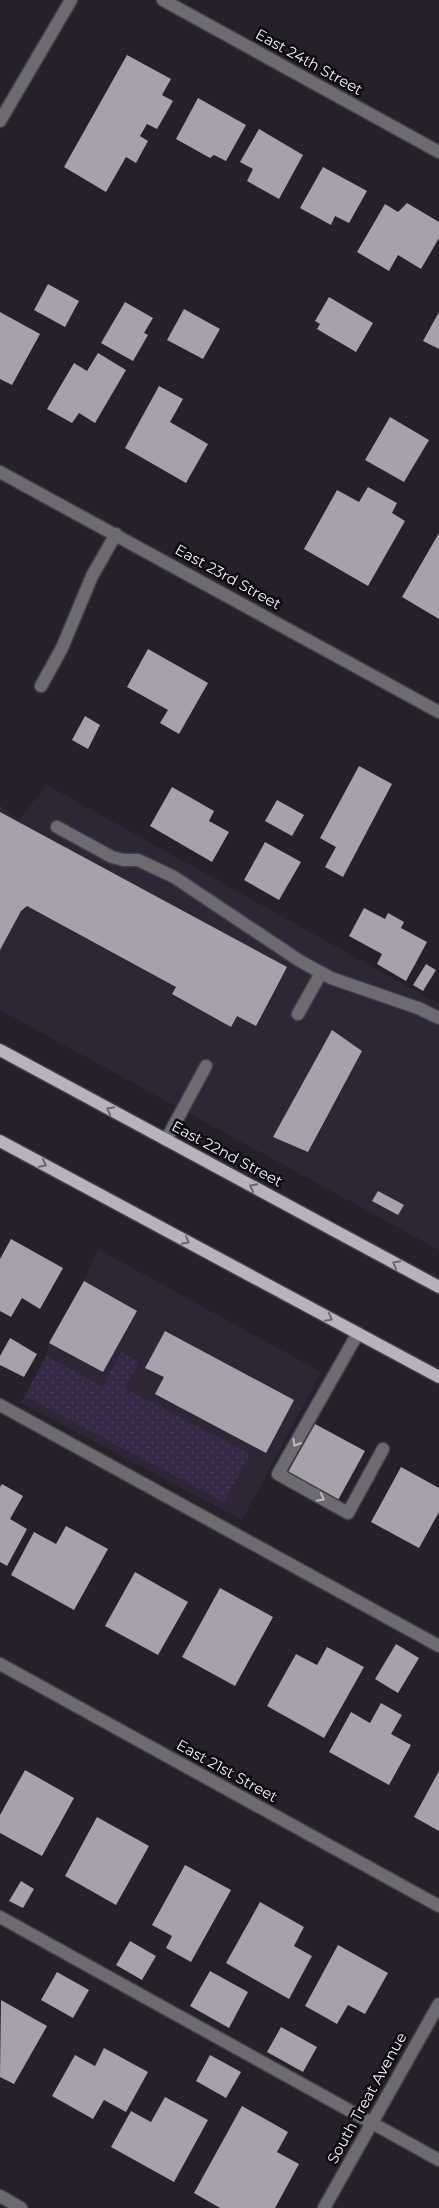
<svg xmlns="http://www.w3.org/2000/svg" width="439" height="2208" font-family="Montserrat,sans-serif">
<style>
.built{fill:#2e2636}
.park{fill:url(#park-dots)}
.building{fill:#a7a1ae}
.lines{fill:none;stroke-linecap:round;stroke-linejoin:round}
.service-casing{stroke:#423d47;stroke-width:15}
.minor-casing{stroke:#423d47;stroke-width:15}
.primary-casing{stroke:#423d47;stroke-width:15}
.service{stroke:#6d6a70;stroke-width:12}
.minor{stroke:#6d6a70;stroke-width:12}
.primary{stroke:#b8b2be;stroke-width:12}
.oneway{stroke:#6b676f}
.oneway2{stroke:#bdbac0}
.labels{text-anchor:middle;stroke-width:5;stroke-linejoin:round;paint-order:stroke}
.street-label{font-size:15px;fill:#f2eff6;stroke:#0d0b0f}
</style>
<defs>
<pattern id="park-dots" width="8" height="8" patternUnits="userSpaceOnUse" patternTransform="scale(1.25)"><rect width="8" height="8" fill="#372846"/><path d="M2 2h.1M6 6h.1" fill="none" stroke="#4b3d58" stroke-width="1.8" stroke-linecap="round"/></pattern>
</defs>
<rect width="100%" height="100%" fill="#25202a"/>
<!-- built -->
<path class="built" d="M47,785L439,1004V1250L0,1010V805L19,819Z
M98,1249L321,1372L242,1520L19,1402L25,1396L46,1356L49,1343L84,1281Z"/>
<!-- park -->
<path class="park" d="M121,1352L139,1361L125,1388L250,1454L224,1502L25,1396L46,1356L103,1387Z"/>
<!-- building -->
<path class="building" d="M127,55L171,79L162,95L173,101L157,129L147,124L140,136L148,141L136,163L126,157L106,192L64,167Z
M198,98L246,125L226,161L214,155L210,158L176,139Z
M259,129L303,155L279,199L247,181L253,169L240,162Z
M323,167L367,191L349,223L335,216L331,225L300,208Z
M407,203L439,222V238L421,269L398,255L389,271L357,252L385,204L398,212Z
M48,284L79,301L65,327L34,310Z
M329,297L373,323L356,352L317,329L320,324L315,321Z
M125,302L153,318L144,333L148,335L133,361L101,343Z
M184,309L220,329L203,359L167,340Z
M0,312L40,334L12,385L0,379Z
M439,312V349L423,341Z
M98,353L126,370L95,423L79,413L72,423L47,409L74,363L87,371Z
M159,386L183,399L170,422L208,444L186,483L125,448Z
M390,417L429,440L404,482L365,460Z
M368,487L397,503L392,513L405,521L368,586L304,549L337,490L359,502Z
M439,533V619L402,597Z
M148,649L208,683L179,734L160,723L168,710L127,687Z
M85,716L100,725L88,749L72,740Z
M359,766L392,784L343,877L325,867L336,847L320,838Z
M172,787L214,811L209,821L229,832L212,862L150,826Z
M277,800L304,815L292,836L265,821Z
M0,812L287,967L256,1026L237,1016L231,1027L172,994L176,987L27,906L21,911L0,950Z
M265,842L301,862L279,900L244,880Z
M364,908L385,919L388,913L404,922L401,928L427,942L406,981L377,964L382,954L349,936Z
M426,964L436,970L423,991L413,985Z
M332,1030L362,1051L308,1152L273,1137Z
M378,1191L404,1205L398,1215L372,1201Z
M11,1239L63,1268L40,1309L22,1298L11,1317L0,1311V1259Z
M84,1281L137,1311L103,1372L49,1343Z
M165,1331L294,1400L266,1453L155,1394L164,1377L145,1368Z
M10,1338L37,1354L24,1377L0,1365V1356Z
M315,1424L365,1451L338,1500L288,1472Z
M401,1467L439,1488V1512L419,1548L371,1522Z
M2,1484L23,1496L10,1519L27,1529L7,1566L0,1562V1487Z
M66,1526L108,1549L74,1610L11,1575L34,1532L56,1544Z
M135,1572L188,1602L158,1655L105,1626Z
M220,1588L273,1617L235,1686L182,1657Z
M396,1644L419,1658L398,1693L375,1679Z
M327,1647L364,1667L324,1738L267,1706L296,1654L317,1665Z
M381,1703L402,1715L391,1734L411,1745L389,1785L329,1752L351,1712L370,1723Z
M25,1770L74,1798L42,1856L0,1833V1815Z
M439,1771V1831L414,1817Z
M97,1817L149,1846L116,1905L65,1876Z
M185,1865L231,1890L191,1962L166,1948L172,1936L152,1925Z
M21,1881L34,1889L23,1908L9,1901Z
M260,1902L304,1927L294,1946L312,1956L289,1999L226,1963Z
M130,1941L156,1956L142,1980L116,1965Z
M338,1945L388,1973L365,2014L348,2005L337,2024L305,2006Z
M210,1971L248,1992L229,2028L190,2006Z
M57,1972L89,1990L73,2018L41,2000Z
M1,2000L47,2026L14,2084L0,2077Z
M281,2027L317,2047L303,2072L267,2052Z
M104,2048L148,2072L126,2112L104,2100L93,2119L52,2096L75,2055L95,2066Z
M210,2055L241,2072L226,2098L196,2081Z
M165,2097L208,2120L174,2182L111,2147L131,2111L151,2122Z
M242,2106L288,2132L277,2152L299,2164L275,2208H220L194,2193Z"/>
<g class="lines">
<defs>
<path id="service" d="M41,686L62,648L92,576L116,534
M57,827L112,857L124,860H138L174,877L300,961L331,978L418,1008L439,1018
M298,1014L321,973
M166,1140L206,1066
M358,1333L278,1474L348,1513L383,1449
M0,1405L439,1646
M0,1917L439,2160"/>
<path id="minor" d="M163,0L439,152
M0,121L71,0
M0,472L439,712
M0,1664L439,1906
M0,2196L21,2208
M324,2208L439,2004"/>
<path id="primary" d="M0,1050L439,1287
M0,1141L439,1377"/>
</defs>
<!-- service casing -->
<use href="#service" class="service-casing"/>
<!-- minor casing -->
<use href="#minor" class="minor-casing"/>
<!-- primary casing -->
<use href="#primary" class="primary-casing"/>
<!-- service -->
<use href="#service" class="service"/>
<!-- minor -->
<use href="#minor" class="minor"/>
<!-- primary -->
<use href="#primary" class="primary"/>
</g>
<!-- one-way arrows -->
<defs><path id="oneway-chevron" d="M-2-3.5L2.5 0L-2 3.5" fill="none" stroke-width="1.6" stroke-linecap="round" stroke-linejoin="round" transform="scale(1.25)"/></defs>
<g class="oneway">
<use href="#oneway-chevron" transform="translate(110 1110) rotate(-152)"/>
<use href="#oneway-chevron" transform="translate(43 1164) rotate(28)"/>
<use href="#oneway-chevron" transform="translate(253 1187) rotate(-152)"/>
<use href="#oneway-chevron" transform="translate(186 1241) rotate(28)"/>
<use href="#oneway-chevron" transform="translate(396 1264) rotate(-152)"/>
<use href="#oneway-chevron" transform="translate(329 1318) rotate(28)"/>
</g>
<g class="oneway2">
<use href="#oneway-chevron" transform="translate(296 1443) rotate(120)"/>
<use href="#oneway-chevron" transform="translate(321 1498) rotate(29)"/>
</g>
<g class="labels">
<!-- street labels -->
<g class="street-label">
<text transform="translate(309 62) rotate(29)" y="5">East 24th Street</text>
<text transform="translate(228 577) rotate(29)" y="5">East 23rd Street</text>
<text transform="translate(227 1154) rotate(28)" y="5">East 22nd Street</text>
<text transform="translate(227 1771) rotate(29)" y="5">East 21st Street</text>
<text transform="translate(367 2098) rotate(-61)" y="5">South Treat Avenue</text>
</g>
</g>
</svg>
